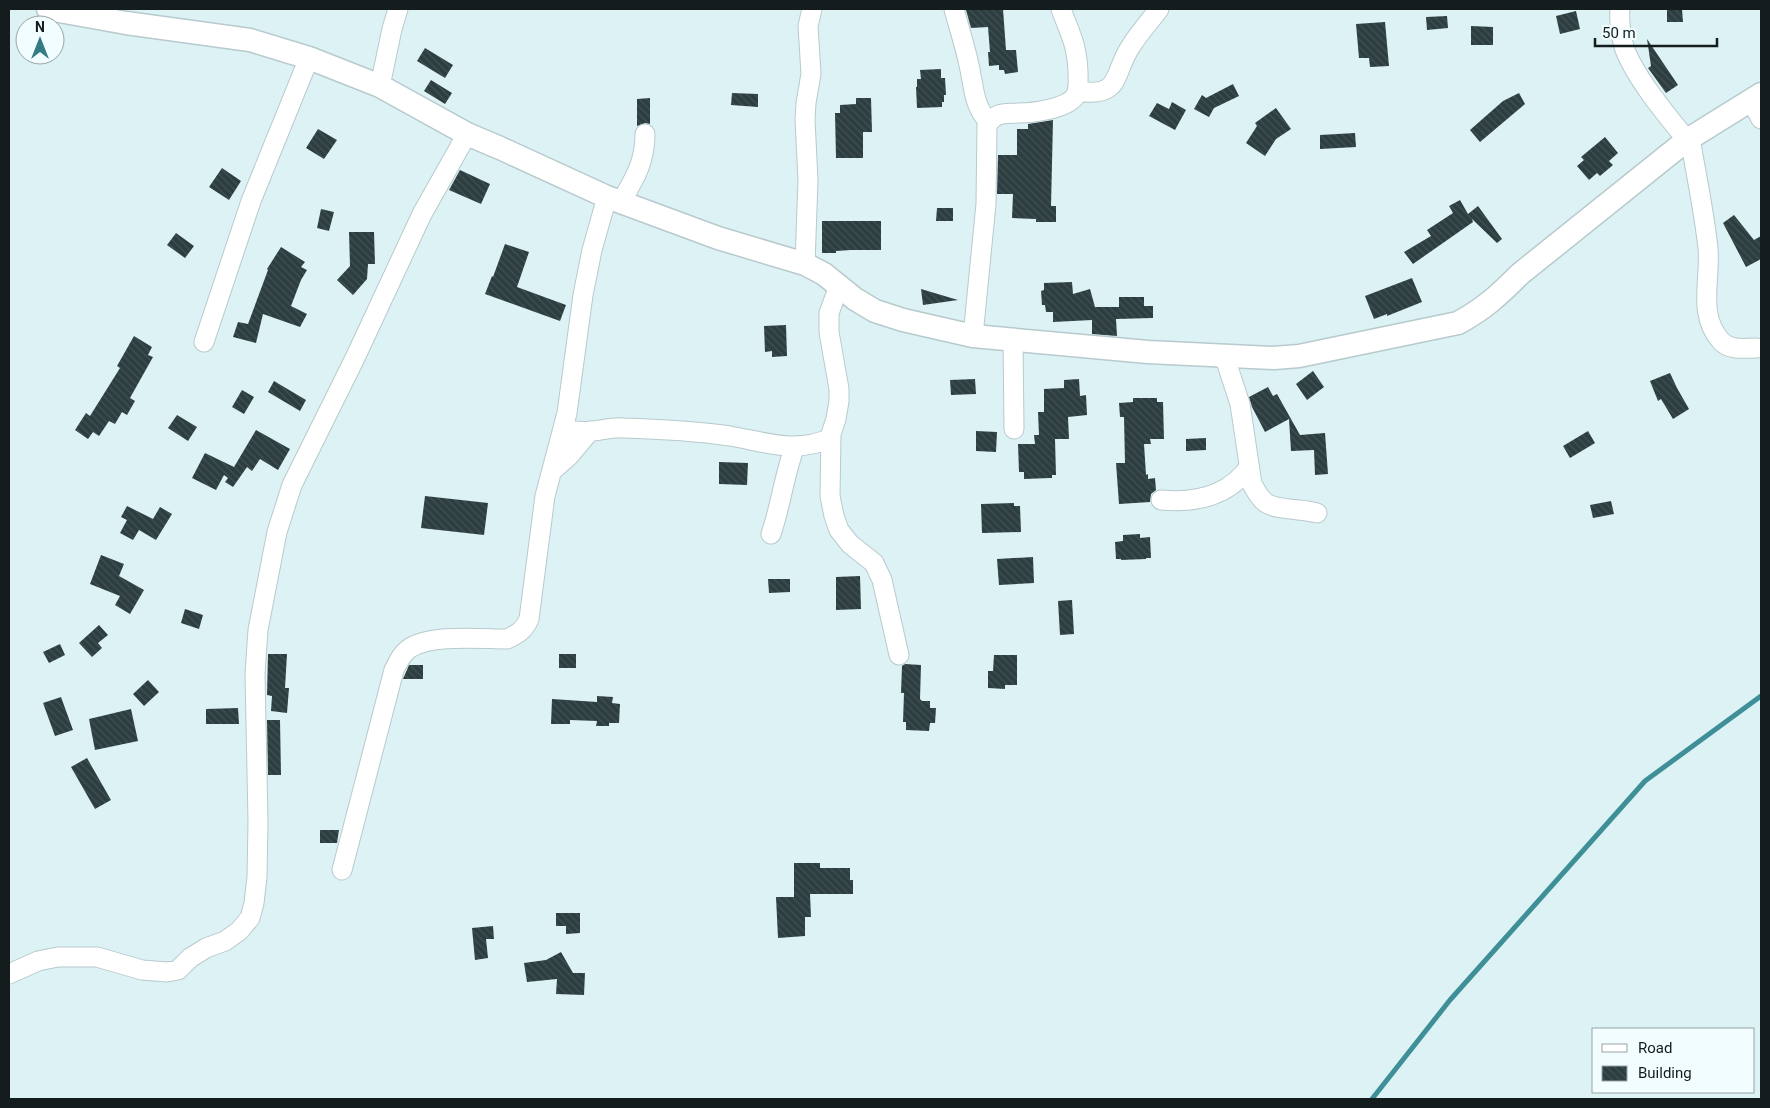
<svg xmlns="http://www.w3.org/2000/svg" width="1770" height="1108" font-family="Roboto,sans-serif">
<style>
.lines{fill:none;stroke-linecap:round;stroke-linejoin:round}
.stream{stroke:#3f8f99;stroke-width:5}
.building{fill:url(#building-back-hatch)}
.minor-casing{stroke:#b7cacd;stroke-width:21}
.tertiary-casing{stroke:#b7cacd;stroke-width:25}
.minor{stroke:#fff;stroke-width:19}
.tertiary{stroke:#fff;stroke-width:22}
</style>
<defs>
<pattern id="building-back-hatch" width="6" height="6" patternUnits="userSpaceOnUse" patternTransform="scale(1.25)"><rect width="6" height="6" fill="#2d3e40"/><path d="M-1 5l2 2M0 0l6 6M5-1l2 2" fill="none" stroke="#425153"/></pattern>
</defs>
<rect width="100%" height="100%" fill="#ddf2f4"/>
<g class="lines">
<!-- stream -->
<path class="stream" d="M1372,1099L1450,1000L1645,781L1761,696"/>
</g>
<!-- building -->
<path class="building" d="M981,9H1003L1006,50H1016L1018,72L1005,74L1004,70H999V65L989,66L988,52H990L988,27L971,28L966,10Z
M1667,9H1682L1683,22H1667Z
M1576,11L1580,29L1560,34L1556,16Z
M1447,16L1448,28L1427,30L1426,17Z
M1385,22L1389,66L1370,67L1369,58H1359L1356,24Z
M1471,26L1493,27V45H1471Z
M1647,39L1678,85L1666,93L1648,68L1651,66Z
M425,48L453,65L445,78L417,61Z
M941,69V78H945L946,95H944V102H942V107L917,108L916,87H917V79H921L920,70Z
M431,80L452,93L445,104L424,91Z
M1233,84L1239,96L1214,108L1209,117L1194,109L1202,95L1206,98Z
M732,93L758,94V107L731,105Z
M1519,93L1525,104L1480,142L1470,130L1503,101Z
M650,98V124L645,123L637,126V99Z
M856,98H871L872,132H863V158H836L835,113H840V105L856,104Z
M1172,102L1186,110L1175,130L1149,116L1157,103L1169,109Z
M1276,108L1291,129L1276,139L1265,156L1246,143L1257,126L1255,123Z
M1053,120L1051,206H1056V222H1036V219L1012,218L1013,194H997L998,155H1017V129H1028V124Z
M318,129L337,140L324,159L306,148Z
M1355,133L1356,147L1320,149V135Z
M1605,137L1618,153L1609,161L1613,165L1600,176L1597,173L1589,180L1577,166L1584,160L1581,157Z
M222,168L241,181L229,200L209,187Z
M460,170L490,184L481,204L449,190Z
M1460,200L1468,214L1478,206L1502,239L1497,243L1472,219L1473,222L1413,264L1404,252L1431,236L1427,230L1453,213L1449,206Z
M937,208H953V221H936Z
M321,209L334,212L329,231L317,228Z
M1734,215L1754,240L1761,236V259L1746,267L1723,223Z
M822,221H881V250H851L836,251V253H822Z
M349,232H374L375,264H368L367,279L353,295L337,280L350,266Z
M176,233L194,246L185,258L167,245Z
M505,244L529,252L517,287L566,305L560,321L485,294L492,276L493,277Z
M281,247L305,262L301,267L307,270L301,280L291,306L307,314L300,327L263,314L256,343L233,337L238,322L248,324L268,270L267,269Z
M1412,278L1422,302L1387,316V314L1374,319L1365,296Z
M1072,282L1073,294L1090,289L1095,307H1119V297H1144V306H1153V318L1116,319L1117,336L1092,334V320L1053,322V312H1046L1045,305H1042L1041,291L1044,290V283Z
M921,289L958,300L923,305Z
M786,325L787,356L772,357V351L765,352L764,326Z
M134,336L152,347L148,355L153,357L130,398L135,401L127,415L122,412L115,424L109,421L99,436L93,432L88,439L75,430L86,413L90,416L120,368L117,366Z
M1313,371L1324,387L1307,400L1296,384Z
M1670,373L1677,388L1689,409L1673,419L1661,399L1658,401L1650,381Z
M975,379L976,394L951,395L950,380Z
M1079,379L1080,396L1086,395L1087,415L1068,417L1069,439H1055L1056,475H1052V478H1050L1024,479V472H1019L1018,444H1035L1034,435H1039L1038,412H1044V389L1064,388V380Z
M274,381L306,400L300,411L268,392Z
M1268,387L1273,396L1277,394L1300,435L1325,433L1328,474L1315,475L1314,450L1291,451L1289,419L1265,432L1252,407L1249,397Z
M242,390L254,397L244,414L232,407Z
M1133,398H1157V402H1163L1164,439H1150L1151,444H1144L1146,475L1148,474V479L1155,478L1156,490L1151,494L1150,502L1119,504L1116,463H1125L1124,417H1120L1119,403L1133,402Z
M177,415L197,427L188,441L168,428Z
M256,430L290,449L278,470L260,459L252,471L247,467L233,487L225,482L228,478L224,475L216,490L192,478L205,453L234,467Z
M976,431L997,432L996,452L976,451Z
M1588,431L1595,443L1570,458L1563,446Z
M1206,438V450L1186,451V439Z
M719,462L748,463L747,485L719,484Z
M425,496L488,503L484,535L421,528Z
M1611,501L1614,514L1593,518L1590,505Z
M1014,503V506H1020L1021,532L982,533L981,504Z
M127,506L153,519L160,507L172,514L156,540L139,530L133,540L120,533L127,520L121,517Z
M1140,534V538L1150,537L1151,558H1146V559L1121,560V559H1116L1115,542L1123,541V535Z
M101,555L124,564L119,576L144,590L130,614L115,605L120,596L90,584Z
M1033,557L1034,583L999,585L997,559Z
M860,576L861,609L836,610V577Z
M768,579H790V592L769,593Z
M1072,600L1074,634L1060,635L1058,601Z
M185,609L203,615L199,629L181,623Z
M99,625L108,635L98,643L102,648L92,657L79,643Z
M60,644L65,655L49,663L43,652Z
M268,654H287L285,688H289L287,713L271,711L272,696L267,695Z
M559,654H576V668H559Z
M994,655H1017V685H1005V689L988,688V671H993Z
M905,664L921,665L920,699L922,701H930V708H936L935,723H930L929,731L906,730V722H903L904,693H901L902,666Z
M409,665H423V679H403Z
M148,680L159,692L144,706L133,694Z
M597,696L613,697L612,703L620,704L619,723H609V726H596L597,721L570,720V724H551L552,699L597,702Z
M61,697L73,730L55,736L43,703Z
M238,708L239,724H206V709Z
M131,709L138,741L95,750L89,719Z
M267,720H280L281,775H268Z
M87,758L111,800L95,809L71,767Z
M320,830H339L337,843H320Z
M794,863H820V868H850V880H853V894H810L811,917H805V936L778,938L776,897H794Z
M556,913H580V933L566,934V926H556Z
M493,926L494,939H486L488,958L475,960L472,928Z
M561,952L573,973H585L584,995L556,994L557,979L527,982L524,963L546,960Z"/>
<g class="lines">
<defs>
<path id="minor" d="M954,9C959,28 965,46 969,65C974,86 973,106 989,122
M1620,9C1619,21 1621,35 1624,47C1634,76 1667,116 1687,140
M380,86L392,29L398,9
M1077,91C1123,98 1112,74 1131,46C1139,33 1150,21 1159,9
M1751,100L1761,119
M1690,138C1696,174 1704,211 1708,248C1711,279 1697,315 1721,341C1730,351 1745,348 1757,348
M621,202C635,178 645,162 645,134
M805,264L808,180L805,120L806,103L811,74L808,26L812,9
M839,286L829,313V332L839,389V401L836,419L831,434L830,496L834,516L839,530L850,544L874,563L882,580L899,655
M973,336L986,204L987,125C996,112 1003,114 1018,113C1032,113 1068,109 1076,95C1079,88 1078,80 1078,72C1077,44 1070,34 1061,9
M1013,339L1014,429
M204,342L251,201L309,58
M1224,355L1240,404L1252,484C1256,491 1260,499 1266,503C1276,510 1304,509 1317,513
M563,429C573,431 583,432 593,431C603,430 613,427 623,428C659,429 695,431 730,436C765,442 796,454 831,438
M552,471L569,456L590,431
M1161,500C1195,503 1228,497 1249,467
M771,534C781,505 784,475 795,446
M342,870L394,670C398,662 402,653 410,648C431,634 481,639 507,639C518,634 524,630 529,619L545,496L567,413L583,295L592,250L607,197
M9,974L38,961L58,957H97L142,970L167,972L178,970L190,958L206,948L225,941L239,931L250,918L254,903L257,877L258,822L255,674L258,630L277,532L292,485L355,358L422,214L467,134"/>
<path id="tertiary" d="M48,9L126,23L250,40L309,58L380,86L467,134L500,148L607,197L718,238L805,264L824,274L855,299L875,311L903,320L973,336L1148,352L1274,358L1299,356L1458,323C1484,309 1499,295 1520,274L1687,140L1761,94"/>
</defs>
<!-- minor casing -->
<use href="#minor" class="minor-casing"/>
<!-- tertiary casing -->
<use href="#tertiary" class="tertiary-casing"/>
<!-- minor -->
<use href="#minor" class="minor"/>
<!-- tertiary -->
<use href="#tertiary" class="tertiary"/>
</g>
<!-- border -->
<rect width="1770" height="1108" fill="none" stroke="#151c1e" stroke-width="20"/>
<!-- legend -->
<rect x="1592" y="1028" width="162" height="65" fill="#f1fdff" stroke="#99a3a5"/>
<rect x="1602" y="1044" width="25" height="8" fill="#ffffff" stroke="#99a3a5"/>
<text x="1638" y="1053" font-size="15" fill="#151c1e">Road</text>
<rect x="1602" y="1066" width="25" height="15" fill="url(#building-back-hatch)" stroke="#99a3a5"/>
<text x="1638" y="1078" font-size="15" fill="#151c1e">Building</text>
<!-- north arrow -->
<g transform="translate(40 40)"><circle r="24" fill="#f1fdff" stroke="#99a3a5"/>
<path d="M0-4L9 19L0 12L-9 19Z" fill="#337b84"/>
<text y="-8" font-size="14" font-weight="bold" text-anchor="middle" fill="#151c1e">N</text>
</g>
<!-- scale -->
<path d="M1595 38v8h122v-8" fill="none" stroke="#151c1e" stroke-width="2.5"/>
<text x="1602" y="38" font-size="15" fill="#151c1e" stroke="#f1fdff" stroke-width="4" paint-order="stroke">50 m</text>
</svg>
